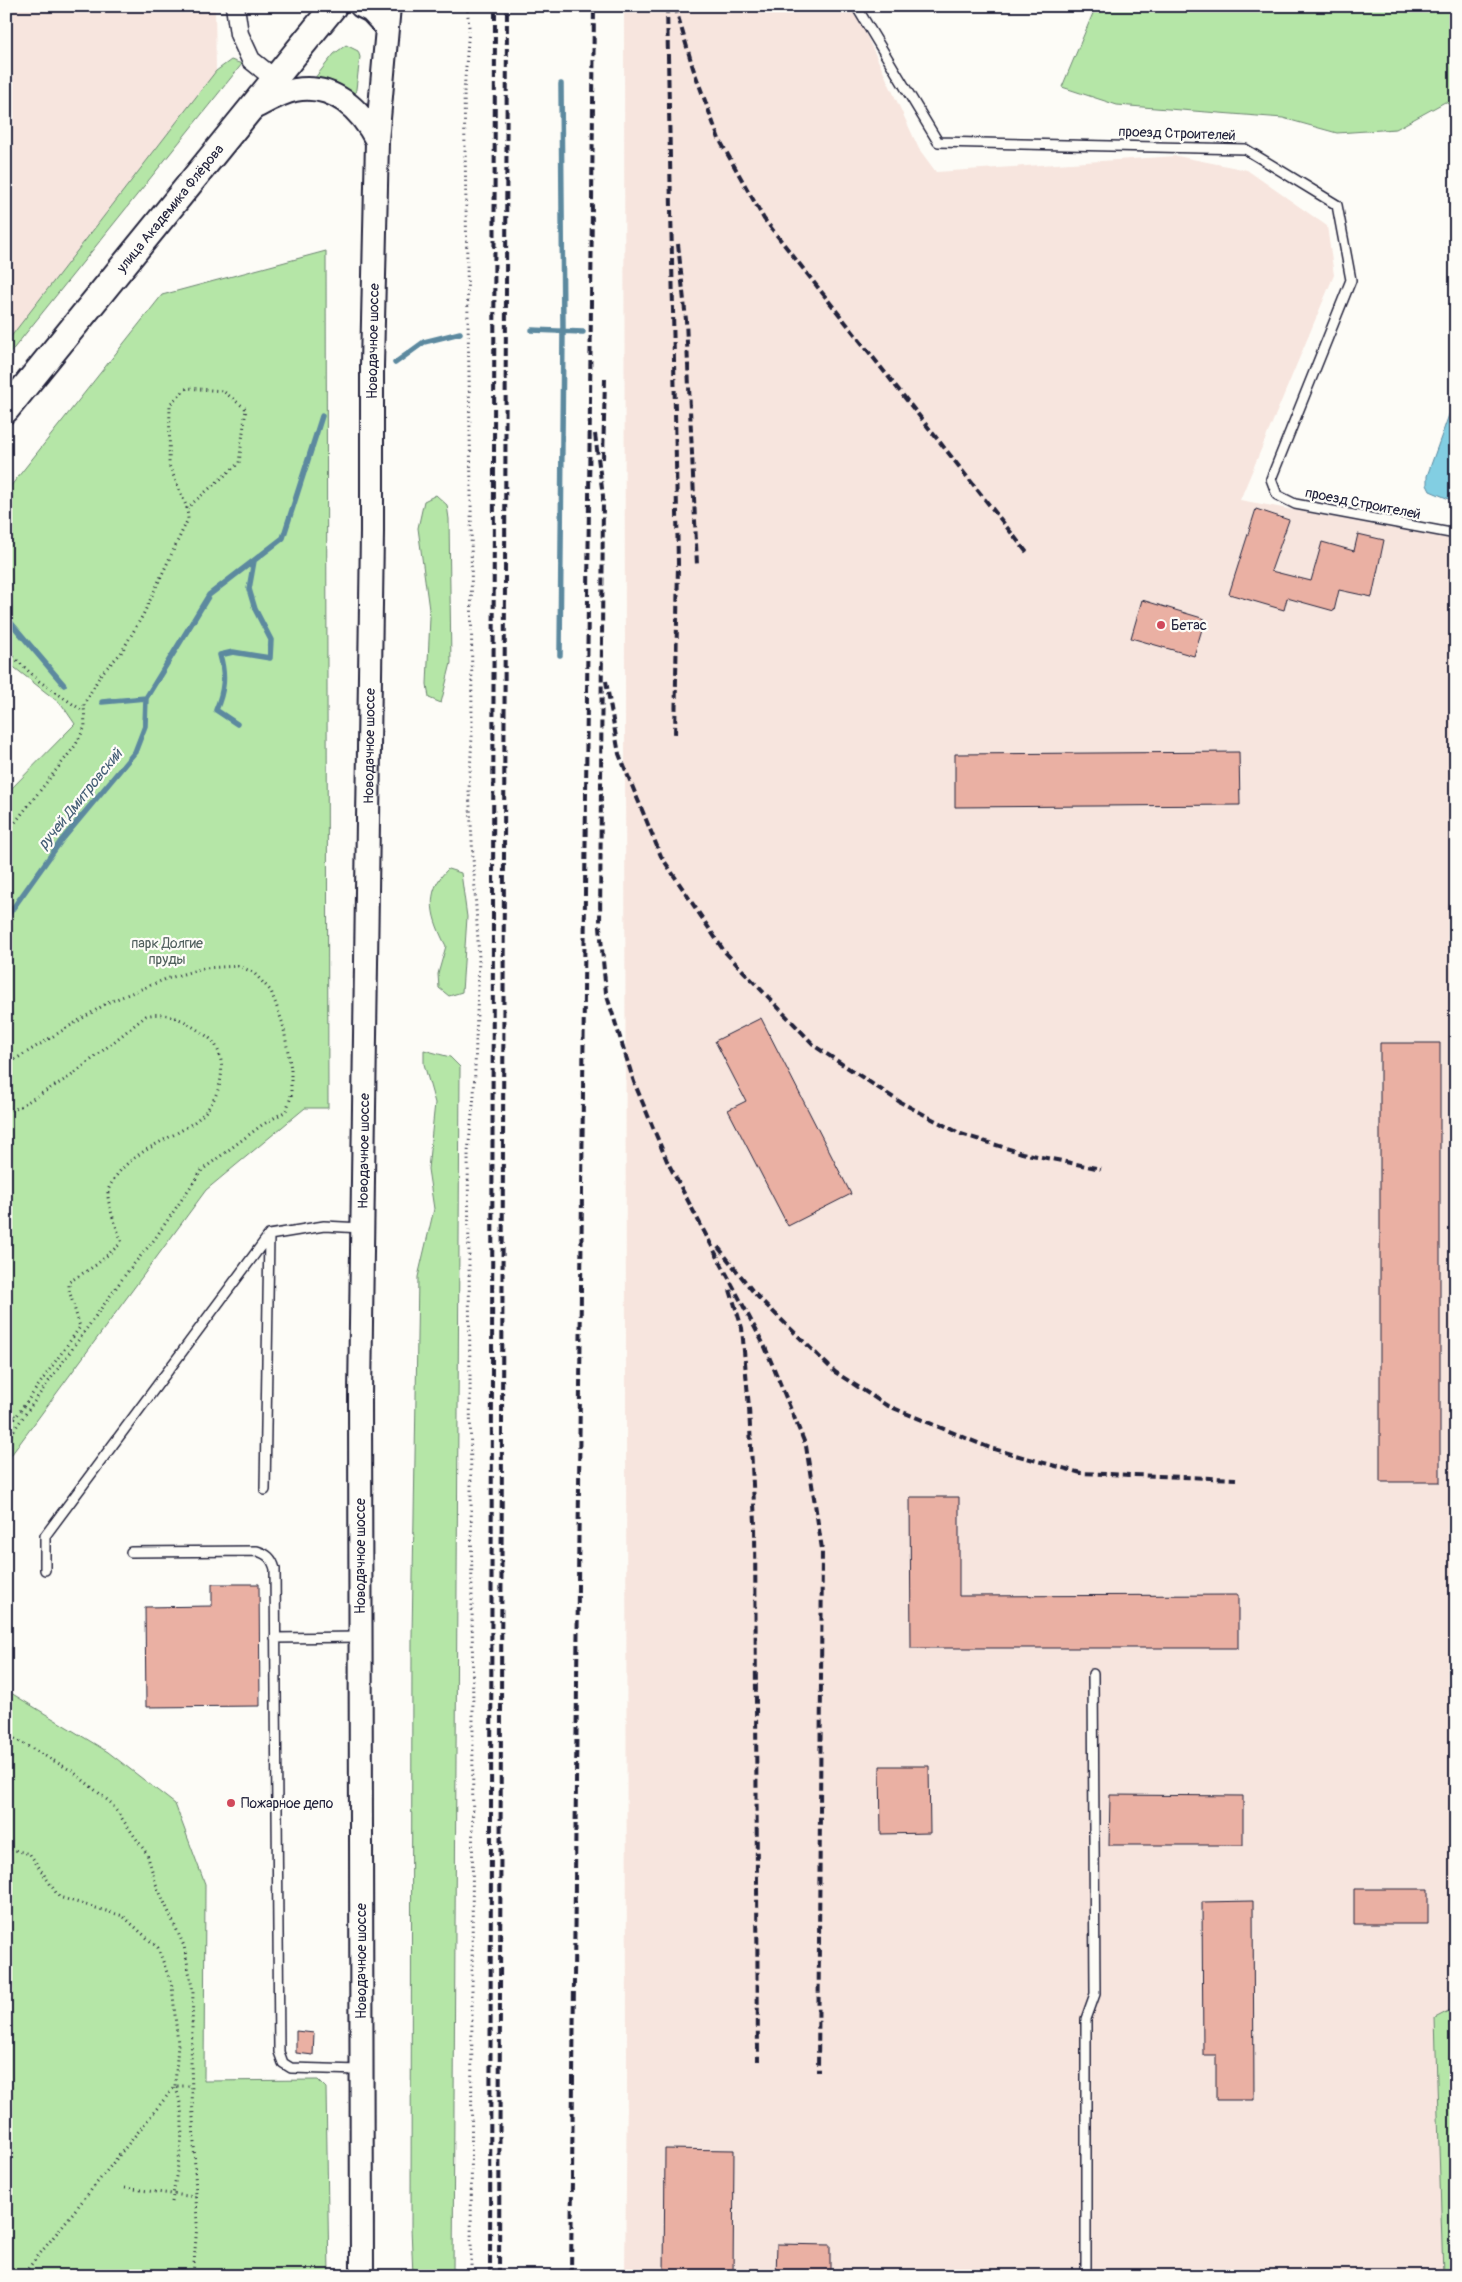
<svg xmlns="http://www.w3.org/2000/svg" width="1462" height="2282" font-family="Pangolin,sans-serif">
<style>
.built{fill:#f7e5de}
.green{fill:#b5e6a7;stroke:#6c8471}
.water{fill:#82cee2;stroke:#5c899f}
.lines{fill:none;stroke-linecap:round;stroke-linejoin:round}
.stream{stroke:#5c899f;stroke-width:5.5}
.building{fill:#eab0a3;stroke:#22223b}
.service-casing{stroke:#22223b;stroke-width:12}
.minor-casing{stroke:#22223b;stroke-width:21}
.tertiary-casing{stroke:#22223b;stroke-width:26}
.secondary-casing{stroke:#22223b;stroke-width:29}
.path{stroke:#22223b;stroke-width:3;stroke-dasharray:1 4;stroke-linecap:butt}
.service{stroke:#fdfcf7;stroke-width:9}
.minor{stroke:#fdfcf7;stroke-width:18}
.tertiary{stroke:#fdfcf7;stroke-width:22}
.secondary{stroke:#fdfcf7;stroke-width:25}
.rail{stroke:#22223b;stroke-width:4;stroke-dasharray:8 4;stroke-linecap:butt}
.poi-dot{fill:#d1495b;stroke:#fdfcf7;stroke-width:2}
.labels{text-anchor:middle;stroke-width:4.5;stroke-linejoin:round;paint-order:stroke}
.street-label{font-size:14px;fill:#22223b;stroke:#fdfcf7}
.poi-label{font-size:14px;fill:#22223b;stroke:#fdfcf7;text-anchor:start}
.park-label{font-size:14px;fill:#4e5d5b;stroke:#fdfcf7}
.water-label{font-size:15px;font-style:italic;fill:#445e75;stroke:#fdfcf7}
</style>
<rect width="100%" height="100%" fill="#fdfcf7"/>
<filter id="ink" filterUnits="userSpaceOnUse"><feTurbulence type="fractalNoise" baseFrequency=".02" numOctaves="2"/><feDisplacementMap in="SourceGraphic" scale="10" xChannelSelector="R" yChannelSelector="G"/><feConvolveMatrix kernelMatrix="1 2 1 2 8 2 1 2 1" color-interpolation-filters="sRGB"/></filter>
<g filter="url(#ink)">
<!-- built -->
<path class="built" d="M6,6H215L216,71L6,343Z
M624,6H853L919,149L936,172L1177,156L1247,170L1327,226L1334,275L1240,500L1456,540V2007L1435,2018L1443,2276H625L627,2086Z"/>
<!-- green -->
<path class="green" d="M1096,6H1456V108L1445,102L1396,129L1337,133L1283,118L1117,105L1062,87Z
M346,45L358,51L360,57L355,97L339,84L314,79L334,54Z
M231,60L242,64L6,358V343L216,71Z
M326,251L328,1108H305L206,1190L6,1462V794L75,724L62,705L6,661V492L162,295Z
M436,495L447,505L449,519L451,663L441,703L429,698L427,684L430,617L418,528L424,501Z
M448,869L461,873L467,917L462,992L449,996L439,988L438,974L446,946C432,919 423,893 448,869Z
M424,1050L450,1057L460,1067L453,2276H413L411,2228L412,1636L418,1277L434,1209L428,1169L435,1103L424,1064Z
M6,1690L108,1752L175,1804L205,1884L204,2081L318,2080L326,2088L329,2276H6Z
M1456,2007V2276H1443L1435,2018Z"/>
<!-- water -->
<path class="water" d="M1456,409V502L1430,491L1427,485V476L1450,412Z"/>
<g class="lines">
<!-- stream -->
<path class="stream" d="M532,330L583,332
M395,363L424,342L460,333
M6,617L64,685
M560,655L563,331L561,84
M102,702L146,698
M237,724L216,710C224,691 226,676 220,655L233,652L270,658L271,640L255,609L249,589L254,561
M6,918L61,841L135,752L145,726L146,698L209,595L283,538L322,416"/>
</g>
<!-- building -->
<path class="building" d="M1256,509L1289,520L1271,571L1311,581L1322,542L1354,551L1358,534L1384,540L1372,597L1339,590L1334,611L1287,598L1284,610L1229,594Z
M1142,600L1205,619L1194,656L1131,638Z
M1239,752L1240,805L955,807V754Z
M761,1018L851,1194L788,1226L728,1110L746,1101L715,1041Z
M1380,1043H1440V1482H1380Z
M910,1497H959V1596L1238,1595V1648H911Z
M212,1584H259L260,1706L146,1707L145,1607L212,1606Z
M880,1766H929L930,1833L881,1834Z
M1110,1795L1243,1796V1845H1109Z
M1354,1889H1428V1924H1354Z
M1253,1901L1254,2100H1216V2055H1203L1202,1902Z
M296,2031L314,2033L313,2055L296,2053Z
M665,2149L734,2150L733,2276H664Z
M777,2244L830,2245V2276H776Z"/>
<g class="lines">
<defs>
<path id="service" d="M856,6L938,142L1245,149L1337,205L1351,280L1271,479L1277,495L1295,504L1456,534
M265,1490L269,1235
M131,1552L257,1551C267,1554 272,1558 275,1569L279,2052L283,2063L291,2068L360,2070
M45,1570V1536L269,1235L324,1226L362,1228
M275,1638L360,1637
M1086,2276V2019L1095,1994L1093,1674"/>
<path id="minor" d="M235,6L239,34L251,60L276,80"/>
<g id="tertiary">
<path d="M361,6L371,11L386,27"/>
<path d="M252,109C266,102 280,93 295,90C334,83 361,110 377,141"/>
<path id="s1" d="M362,2276L360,1396L372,532V366L377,141L389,6"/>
</g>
<g id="secondary">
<path id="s2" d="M6,410L334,6"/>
</g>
</defs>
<!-- service casing -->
<use href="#service" class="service-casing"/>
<!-- minor casing -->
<use href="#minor" class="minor-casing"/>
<!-- tertiary casing -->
<use href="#tertiary" class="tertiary-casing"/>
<!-- secondary casing -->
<use href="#secondary" class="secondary-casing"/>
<!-- path -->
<path class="path" d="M467,6L469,27L464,92L471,490L472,736L469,790L479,958L474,1096L468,1152L473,1715L471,2276
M6,650L39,681L83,711
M6,834L75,746L85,727L84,704L101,674L121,653L143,615L188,519L187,508L239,463L246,409L223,391L187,388L170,404L169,465L187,508
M6,1065L109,1002L166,979L204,968L238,966L253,972L271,991L283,1024L291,1069V1097L286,1111L262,1125L202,1170L154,1240L128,1271L6,1441
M6,1109L14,1110L71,1076L146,1016C159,1012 179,1017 190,1025C197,1030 209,1036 214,1043C230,1066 219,1102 198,1119C168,1143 127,1150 109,1188C104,1199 118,1230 122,1243
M6,1410L16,1417
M6,1431L80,1327L69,1290V1282L96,1265L120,1244
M6,1734L72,1771L111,1803L147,1854L156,1884L184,1946L193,1992L191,2064L197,2224L193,2276
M6,1848L30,1854L59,1897L123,1916L158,1948L172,1986L178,2044L175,2086L22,2276
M125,2188L196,2197
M172,2202C177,2163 190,2123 175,2086H192"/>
<!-- service -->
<use href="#service" class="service"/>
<!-- minor -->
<use href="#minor" class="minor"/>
<!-- tertiary -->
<use href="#tertiary" class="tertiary"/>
<!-- secondary -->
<use href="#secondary" class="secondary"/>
<!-- rail -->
<path class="rail" d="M667,6L678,563L675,736
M675,6L693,68L719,139L764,219L1028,554
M678,244L686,320L697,565
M595,434L603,496L600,927L606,993L634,1082L667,1161L765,1347L806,1446L822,1549L818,2072
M603,459L605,379
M606,681L619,754L661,856L724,951L816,1047L900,1102L961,1134L1022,1153L1101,1169
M718,1247L755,1294L835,1372L886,1405L990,1448L1081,1473L1236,1479
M730,1290L742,1328L749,1408L755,1523L758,2061
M490,2276L495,6
M499,2276L507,6
M571,2276L594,6"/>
</g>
</g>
<!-- markers -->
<g class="poi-dot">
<circle cx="1161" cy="625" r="5"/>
<circle cx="231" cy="1803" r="5"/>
</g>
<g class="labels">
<!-- street labels -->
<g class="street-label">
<text transform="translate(1177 133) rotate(2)" y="5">проезд Строителей</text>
<text dy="5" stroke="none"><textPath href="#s2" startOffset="260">улица Академика Флёрова</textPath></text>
<text dy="5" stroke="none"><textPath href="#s1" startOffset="1935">Новодачное шоссе</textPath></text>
<text transform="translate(1363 503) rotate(11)" y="5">проезд Строителей</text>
<text dy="5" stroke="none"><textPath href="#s1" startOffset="1530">Новодачное шоссе</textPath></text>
<text dy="5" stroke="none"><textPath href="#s1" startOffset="1125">Новодачное шоссе</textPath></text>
<text transform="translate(360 1556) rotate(-90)" y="5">Новодачное шоссе</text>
<text transform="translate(361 1961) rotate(-90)" y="5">Новодачное шоссе</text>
</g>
<!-- poi labels -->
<g class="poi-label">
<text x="1171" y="630">Бетас</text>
<text x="241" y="1808">Пожарное депо</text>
</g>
<!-- park labels -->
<g class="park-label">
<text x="167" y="948">парк Долгие<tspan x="167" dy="16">пруды</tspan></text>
</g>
<!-- water labels -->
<g class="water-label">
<text transform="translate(80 799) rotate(-51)" y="5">ручей Дмитровский</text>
</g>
</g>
<!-- margin -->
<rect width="1462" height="2282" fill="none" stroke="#fdfcf7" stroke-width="25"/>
<rect x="12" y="12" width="1437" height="2257" fill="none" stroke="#22223b" stroke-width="2" filter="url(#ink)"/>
</svg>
